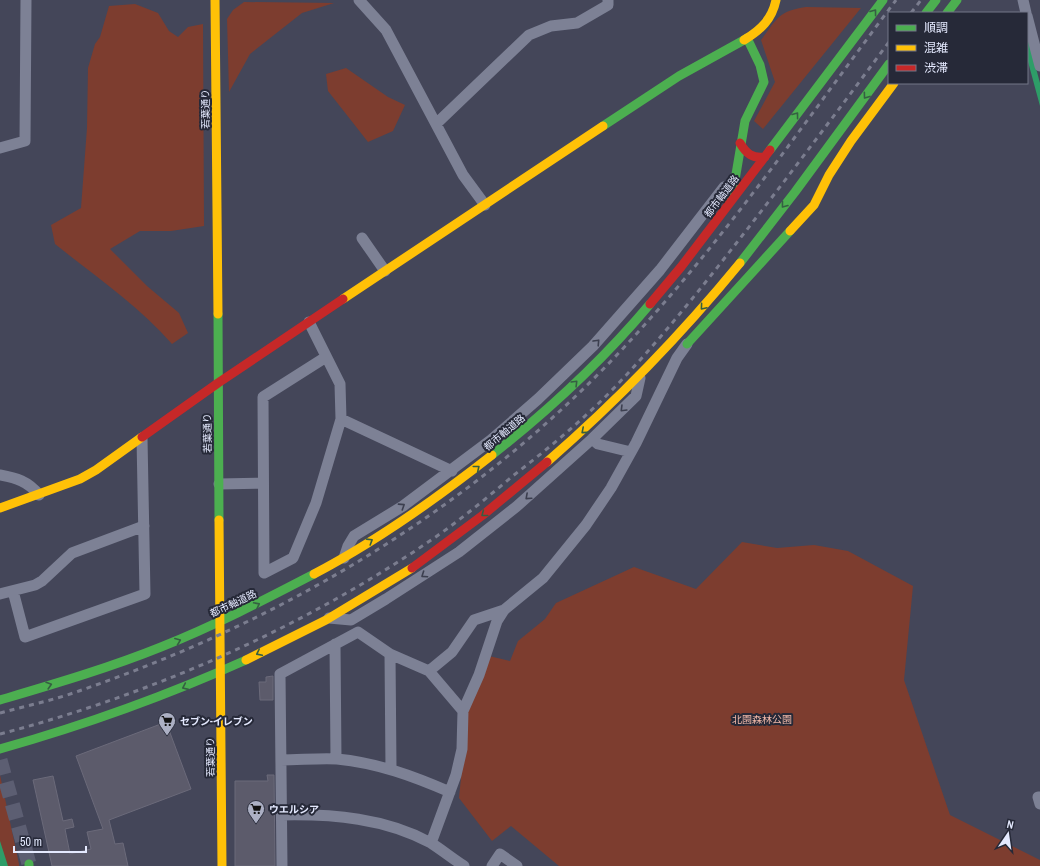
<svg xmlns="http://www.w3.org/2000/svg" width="1040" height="866" font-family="'Archivo Narrow','Noto Sans JP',sans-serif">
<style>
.green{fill:#7d3d2f}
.water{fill:#2e9d68}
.building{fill:#5c5b6b;stroke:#6b6a7a}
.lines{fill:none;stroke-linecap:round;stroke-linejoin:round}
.secondary-tunnel{stroke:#5c5e72;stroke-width:15;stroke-dasharray:15 8;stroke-linecap:butt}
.street{stroke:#7d8195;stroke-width:11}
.fast{stroke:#4caf50;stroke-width:9}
.slow{stroke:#ffc107;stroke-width:9}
.jam{stroke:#c62828;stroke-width:9}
.rail{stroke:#7b7d8f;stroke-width:3;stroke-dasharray:5 5;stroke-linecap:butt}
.oneway{stroke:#355f42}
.oneway2{stroke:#3c3f4f}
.labels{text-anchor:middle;stroke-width:4;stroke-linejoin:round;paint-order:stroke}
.street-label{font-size:10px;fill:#e4e9fe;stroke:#262938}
.park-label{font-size:10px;fill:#f0b9a9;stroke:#262938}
.poi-label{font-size:10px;font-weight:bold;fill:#e4e9fe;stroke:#262938;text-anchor:start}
</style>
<rect width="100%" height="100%" fill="#444659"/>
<!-- green -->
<path class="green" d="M244,2L334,3L302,13L250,54L229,92L227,19L233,10Z
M135,4L158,13L169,31L178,37L188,27L203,24L204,226L171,231H140L110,249L147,286L179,313L188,333L172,344C138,305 96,277 55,244L51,225L81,208L87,128L88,68L95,44L100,37L109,6Z
M806,7L861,8L763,129L754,121L775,82L761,40C777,19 778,11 806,7Z
M346,68L388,97L405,105L393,131L368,142L328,91L326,74Z
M742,542L777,548L814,545L848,551L913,586L904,680L950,815L1040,860V866H559L511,826L492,841L459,798L468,708L489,656L510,661L518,641L545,619L556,603L634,567L696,589Z
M0,775L19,864V866H0Z"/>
<!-- water -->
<path class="water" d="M1027,35L1040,83V106L1027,58Z
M0,841L8,866H0Z"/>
<!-- building -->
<path class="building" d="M273,676V700H260L259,682H266V677Z
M166,722L191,789L109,820L115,844L123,843L128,866H52L33,780L53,776L63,821L72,819L74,827L65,829L70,854L91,849L87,832L103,829L76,756Z
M267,775H274L275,866H235V781H268Z"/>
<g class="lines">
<!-- secondary-tunnel -->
<path class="secondary-tunnel" d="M0,760L29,864"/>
<!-- street -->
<path class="street" d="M359,0L386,30L463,175L485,205
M1023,0L1026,13
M1027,16L1040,66
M436,124L529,35L551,26L577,23L608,5V0
M0,148L25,141L26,0
M362,238L385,271
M309,322L340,384L341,419L316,503L293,558L264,573L263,397L326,357
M341,419L452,471
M592,439L598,444L631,452
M0,475C16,478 28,481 39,495
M219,484L263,483
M344,558L348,546L354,536L403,506L491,440L538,399L593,346L660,270L724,187L730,185
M13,591L25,637L145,594L142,438
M0,594L35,585L42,581L72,553L144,526
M329,618L351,620L386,599L459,552L516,507L592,439L636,396L640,378
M335,644L336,759
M390,654L391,768
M429,671L452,652L474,620L504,610
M463,711L479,675L497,621L504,610L543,578L586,525L611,488L636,443L677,358L687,344
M281,760C300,760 319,758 337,759C378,763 413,776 450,792
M1040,797H1038L1040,804
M282,815C333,814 385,818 431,843C442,850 453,859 464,866
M282,866L280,674L358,632L390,654L429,671L463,711L462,749L456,775L431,843
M492,866L500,854L517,866"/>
<!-- fast -->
<path class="fast" d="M926,13L936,0
M947,13L957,0
M603,126L679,76L744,40
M770,150L883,0
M725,198L734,186L745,121L764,82L760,65L747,38
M740,263L795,192L889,64
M218,314L219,520
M687,344L790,231
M492,455C549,410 603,360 650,304
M0,700C54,684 109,668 161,647C214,626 264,600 314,574
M0,749C85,725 166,696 246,660
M29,864V866"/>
<!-- slow -->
<path class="slow" d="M215,0L218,314
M744,40C761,30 772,19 776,0
M790,231L814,205L829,175L851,141L894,83
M343,299L603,126
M547,462C617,401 681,335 740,263
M0,508L80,479L96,470L142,437
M219,520L222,866
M314,574C377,541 436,499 492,455
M246,660L326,620L412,568"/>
<!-- jam -->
<path class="jam" d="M740,143C746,153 752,159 765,157
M650,304L681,267L770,150
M142,437L218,383L343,299
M412,568L483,515L547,462"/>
<!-- rail -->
<path class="rail" d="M911,13L921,0
M0,713C26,706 54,700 79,691C293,617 487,500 639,331C733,228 812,112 896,0
M0,734C153,694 307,626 437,536C464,517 489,496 514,475C549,448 584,419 615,387C659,341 699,291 738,241C789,176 839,109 889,42"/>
</g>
<!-- one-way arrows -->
<defs><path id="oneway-chevron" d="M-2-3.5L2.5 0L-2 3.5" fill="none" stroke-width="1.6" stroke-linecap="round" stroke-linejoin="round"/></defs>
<g class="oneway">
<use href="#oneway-chevron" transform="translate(874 12) rotate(-53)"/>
<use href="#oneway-chevron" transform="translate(866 96) rotate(126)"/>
<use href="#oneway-chevron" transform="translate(796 115) rotate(-53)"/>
<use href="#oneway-chevron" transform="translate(784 205) rotate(128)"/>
<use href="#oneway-chevron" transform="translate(703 307) rotate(130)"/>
<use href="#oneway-chevron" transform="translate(575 383) rotate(-45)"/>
<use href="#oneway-chevron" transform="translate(584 431) rotate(139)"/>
<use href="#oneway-chevron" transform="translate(477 468) rotate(-39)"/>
<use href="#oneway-chevron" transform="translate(484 514) rotate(142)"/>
<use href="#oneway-chevron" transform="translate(370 541) rotate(-32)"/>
<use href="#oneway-chevron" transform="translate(257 605) rotate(-27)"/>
<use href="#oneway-chevron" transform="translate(178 641) rotate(-22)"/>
<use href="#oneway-chevron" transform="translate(259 653) rotate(154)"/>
<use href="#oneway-chevron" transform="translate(49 685) rotate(-17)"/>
<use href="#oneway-chevron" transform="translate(185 687) rotate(156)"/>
</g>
<g class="oneway2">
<use href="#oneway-chevron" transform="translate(597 342) rotate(-47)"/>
<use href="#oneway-chevron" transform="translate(623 409) rotate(135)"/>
<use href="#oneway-chevron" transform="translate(528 497) rotate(138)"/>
<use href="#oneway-chevron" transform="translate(402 506) rotate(-33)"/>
<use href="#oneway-chevron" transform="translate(424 575) rotate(146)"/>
</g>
<!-- icons -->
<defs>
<symbol id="supermarket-pin" viewBox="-11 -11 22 30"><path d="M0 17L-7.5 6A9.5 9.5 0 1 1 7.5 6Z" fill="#acb0c4" stroke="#262938"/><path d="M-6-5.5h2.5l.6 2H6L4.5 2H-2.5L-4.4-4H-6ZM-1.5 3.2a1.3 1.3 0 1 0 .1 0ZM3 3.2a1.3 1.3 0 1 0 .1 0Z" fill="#111"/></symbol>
</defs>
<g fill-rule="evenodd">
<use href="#supermarket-pin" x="157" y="711" width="20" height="27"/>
<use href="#supermarket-pin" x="246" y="799" width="20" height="27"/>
</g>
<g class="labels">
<!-- street labels -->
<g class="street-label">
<text transform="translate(205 109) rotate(-90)" y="4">若葉通り</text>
<text transform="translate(721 196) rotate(-53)" y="4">都市軸道路</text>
<text transform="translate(504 432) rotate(-40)" y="4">都市軸道路</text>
<text transform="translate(207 433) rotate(-91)" y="4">若葉通り</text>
<text transform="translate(233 603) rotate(-25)" y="4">都市軸道路</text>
<text transform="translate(210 757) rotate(-90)" y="4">若葉通り</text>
</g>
<!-- park labels -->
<g class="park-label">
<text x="762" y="723">北園森林公園</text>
</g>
<!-- poi labels -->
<g class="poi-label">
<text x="180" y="725">セブン-イレブン</text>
<text x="269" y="813">ウエルシア</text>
</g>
</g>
<!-- legend -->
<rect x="888" y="12" width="140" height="72" fill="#262938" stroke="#727687"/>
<rect x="896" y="25" width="20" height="6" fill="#4caf50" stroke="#727687"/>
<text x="924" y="32" font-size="12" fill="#e4e9fe">順調</text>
<rect x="896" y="45" width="20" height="6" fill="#ffc107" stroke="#727687"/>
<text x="924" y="52" font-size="12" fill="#e4e9fe">混雑</text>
<rect x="896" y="65" width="20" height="6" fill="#c62828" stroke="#727687"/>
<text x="924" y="72" font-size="12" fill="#e4e9fe">渋滞</text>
<!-- north arrow -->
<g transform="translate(1008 834) rotate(13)" stroke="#262938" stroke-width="3" paint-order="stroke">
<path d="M0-3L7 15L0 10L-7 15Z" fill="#e4e9fe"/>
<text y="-6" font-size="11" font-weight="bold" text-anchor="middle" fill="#e4e9fe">N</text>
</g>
<!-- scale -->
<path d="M14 846v6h72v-6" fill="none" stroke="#e4e9fe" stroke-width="2"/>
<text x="20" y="846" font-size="12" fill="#e4e9fe" stroke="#262938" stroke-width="3" paint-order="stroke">50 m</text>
</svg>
